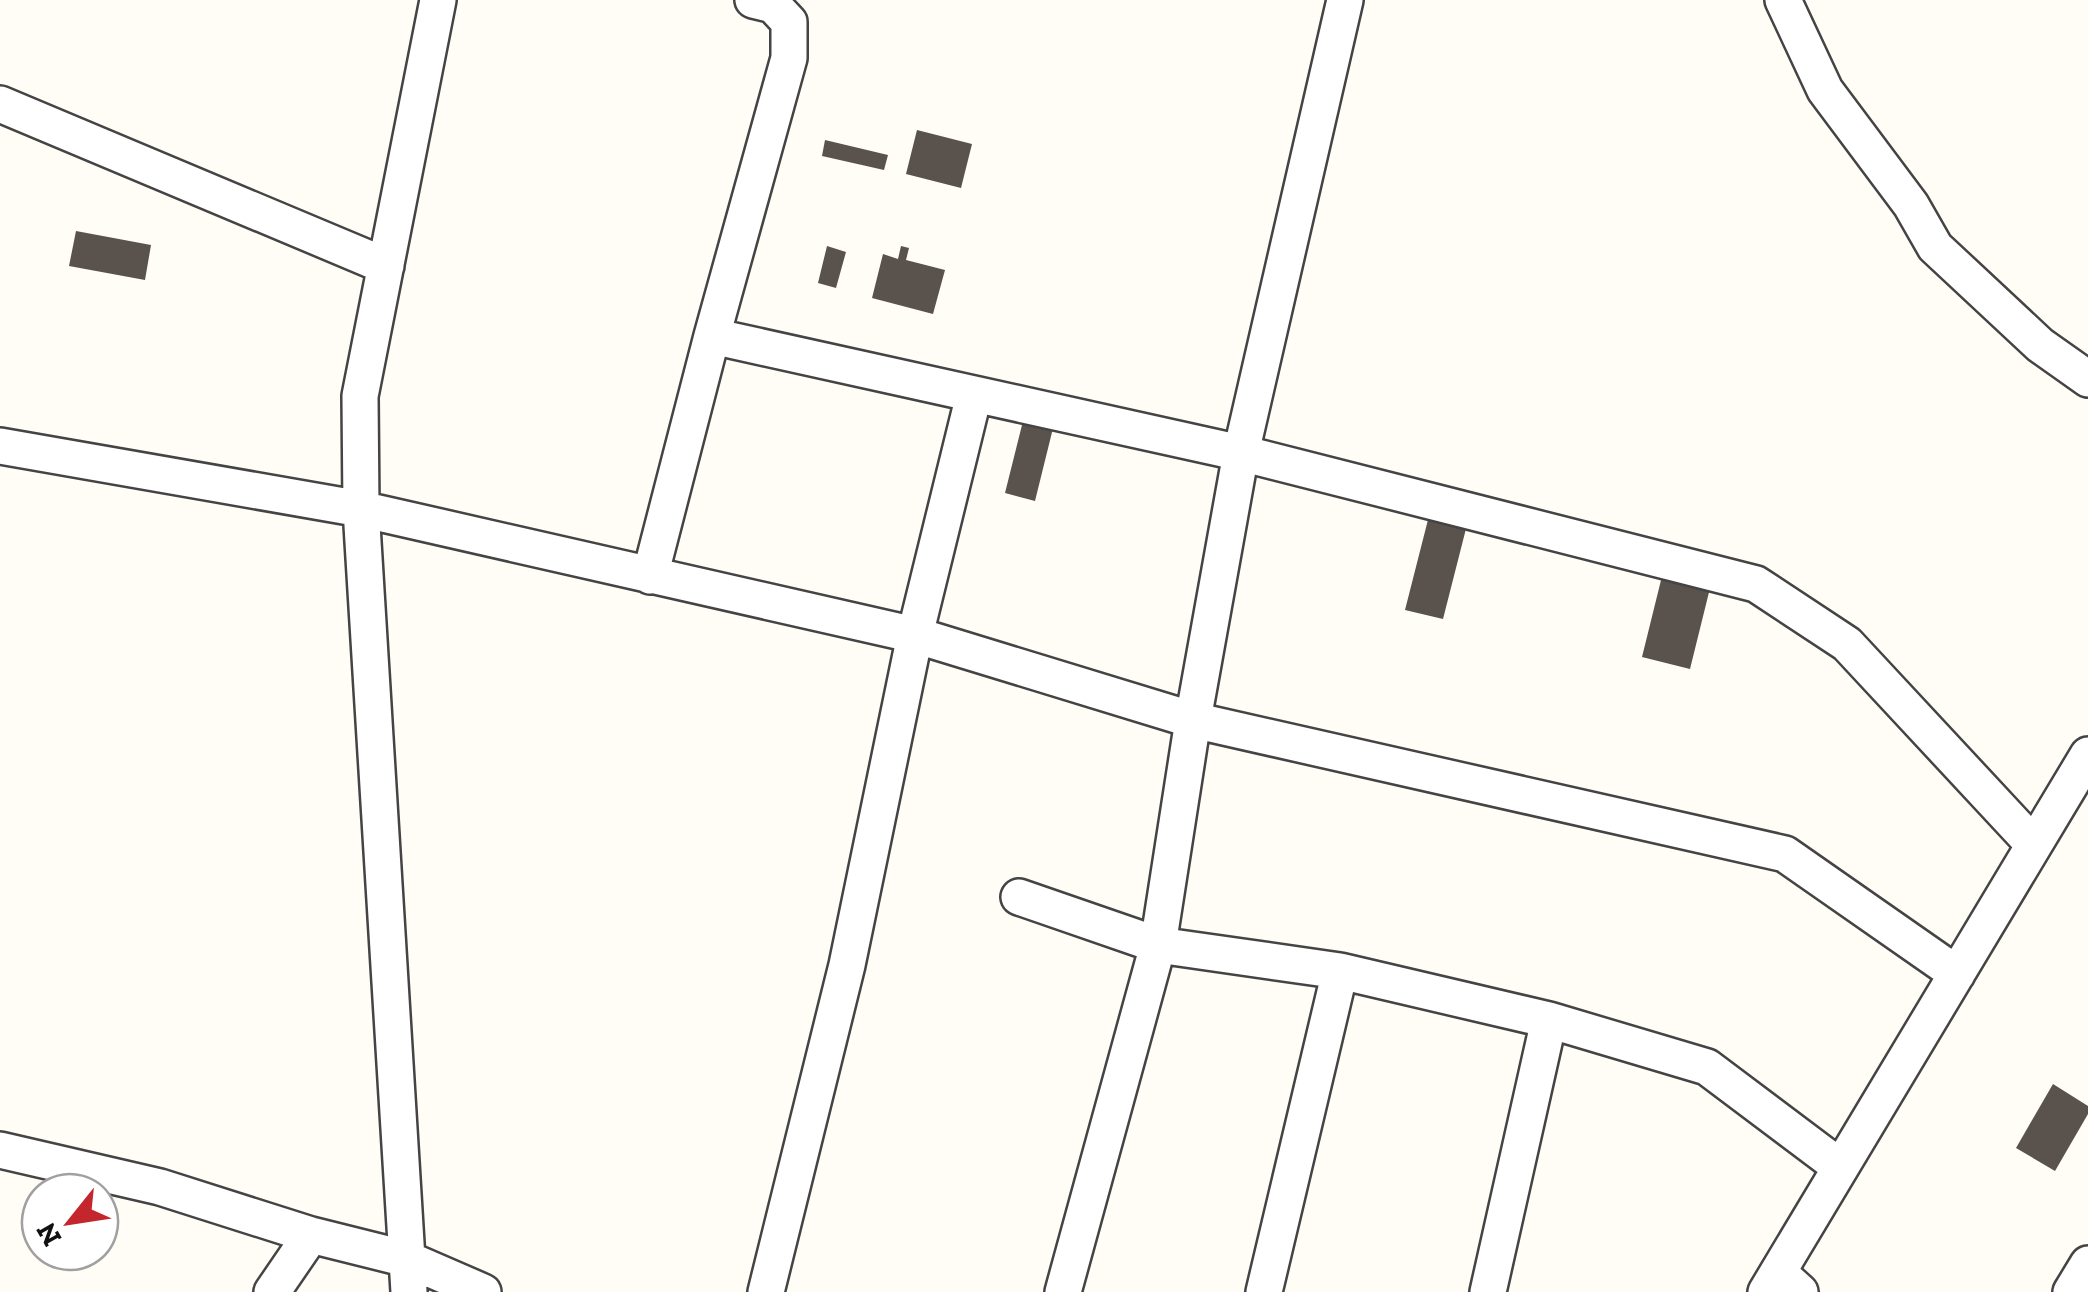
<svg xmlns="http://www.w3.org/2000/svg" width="2088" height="1292" font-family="'Zilla Slab',serif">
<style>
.building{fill:#5a524d}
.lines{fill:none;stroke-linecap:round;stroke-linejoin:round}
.street-casing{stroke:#444;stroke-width:40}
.street{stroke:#fff;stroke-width:35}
</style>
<rect width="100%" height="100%" fill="#fffdf5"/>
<!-- building -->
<path class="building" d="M917,130L972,144L961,188L906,174Z
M825,140L888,155L884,170L822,156Z
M76,231L151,245L145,280L69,266Z
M827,246L846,252L836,288L818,283Z
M901,246L909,248L906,260L945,270L933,314L872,298L883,254L898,259Z
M1026,409L1056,416L1035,501L1005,493Z
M1432,504L1470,513L1443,619L1405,610Z
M1665,564L1713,576L1690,669L1642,657Z
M2053,1084L2088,1106V1114L2055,1171L2016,1148Z"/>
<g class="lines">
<defs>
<path id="street" d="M1783,0L1825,90L1911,205L1935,247L2040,345L2088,379
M0,104L386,266
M712,336L1241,453L1756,584L1847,644L2034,845
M0,446L361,509L915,635L1193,720L1785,854L1957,974
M650,576L712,336L789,58V22L773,5L753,0
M1019,897L1158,945L1340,971L1549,1020L1707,1067L1840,1167
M0,1150L160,1187L311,1235L407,1259L483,1292
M1778,1272L1800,1292
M272,1292L311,1235
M409,1292L361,509L360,396L438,0
M766,1292L847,965L915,635L974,395
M1063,1292L1158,945L1193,720L1241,453L1345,0
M1264,1292L1340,971
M1488,1292L1549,1020
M1766,1292L2088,755
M2071,1292L2088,1264"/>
</defs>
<!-- street casing -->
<use href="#street" class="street-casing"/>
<!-- street -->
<use href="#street" class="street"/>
</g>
<!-- north arrow -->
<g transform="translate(70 1222) rotate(240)"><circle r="48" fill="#ffffff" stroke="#a0a0a0" stroke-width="2.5"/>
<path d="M0-8L18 38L0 25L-18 38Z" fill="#c4262e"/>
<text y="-15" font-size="28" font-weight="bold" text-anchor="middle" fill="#111111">N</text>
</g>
</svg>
